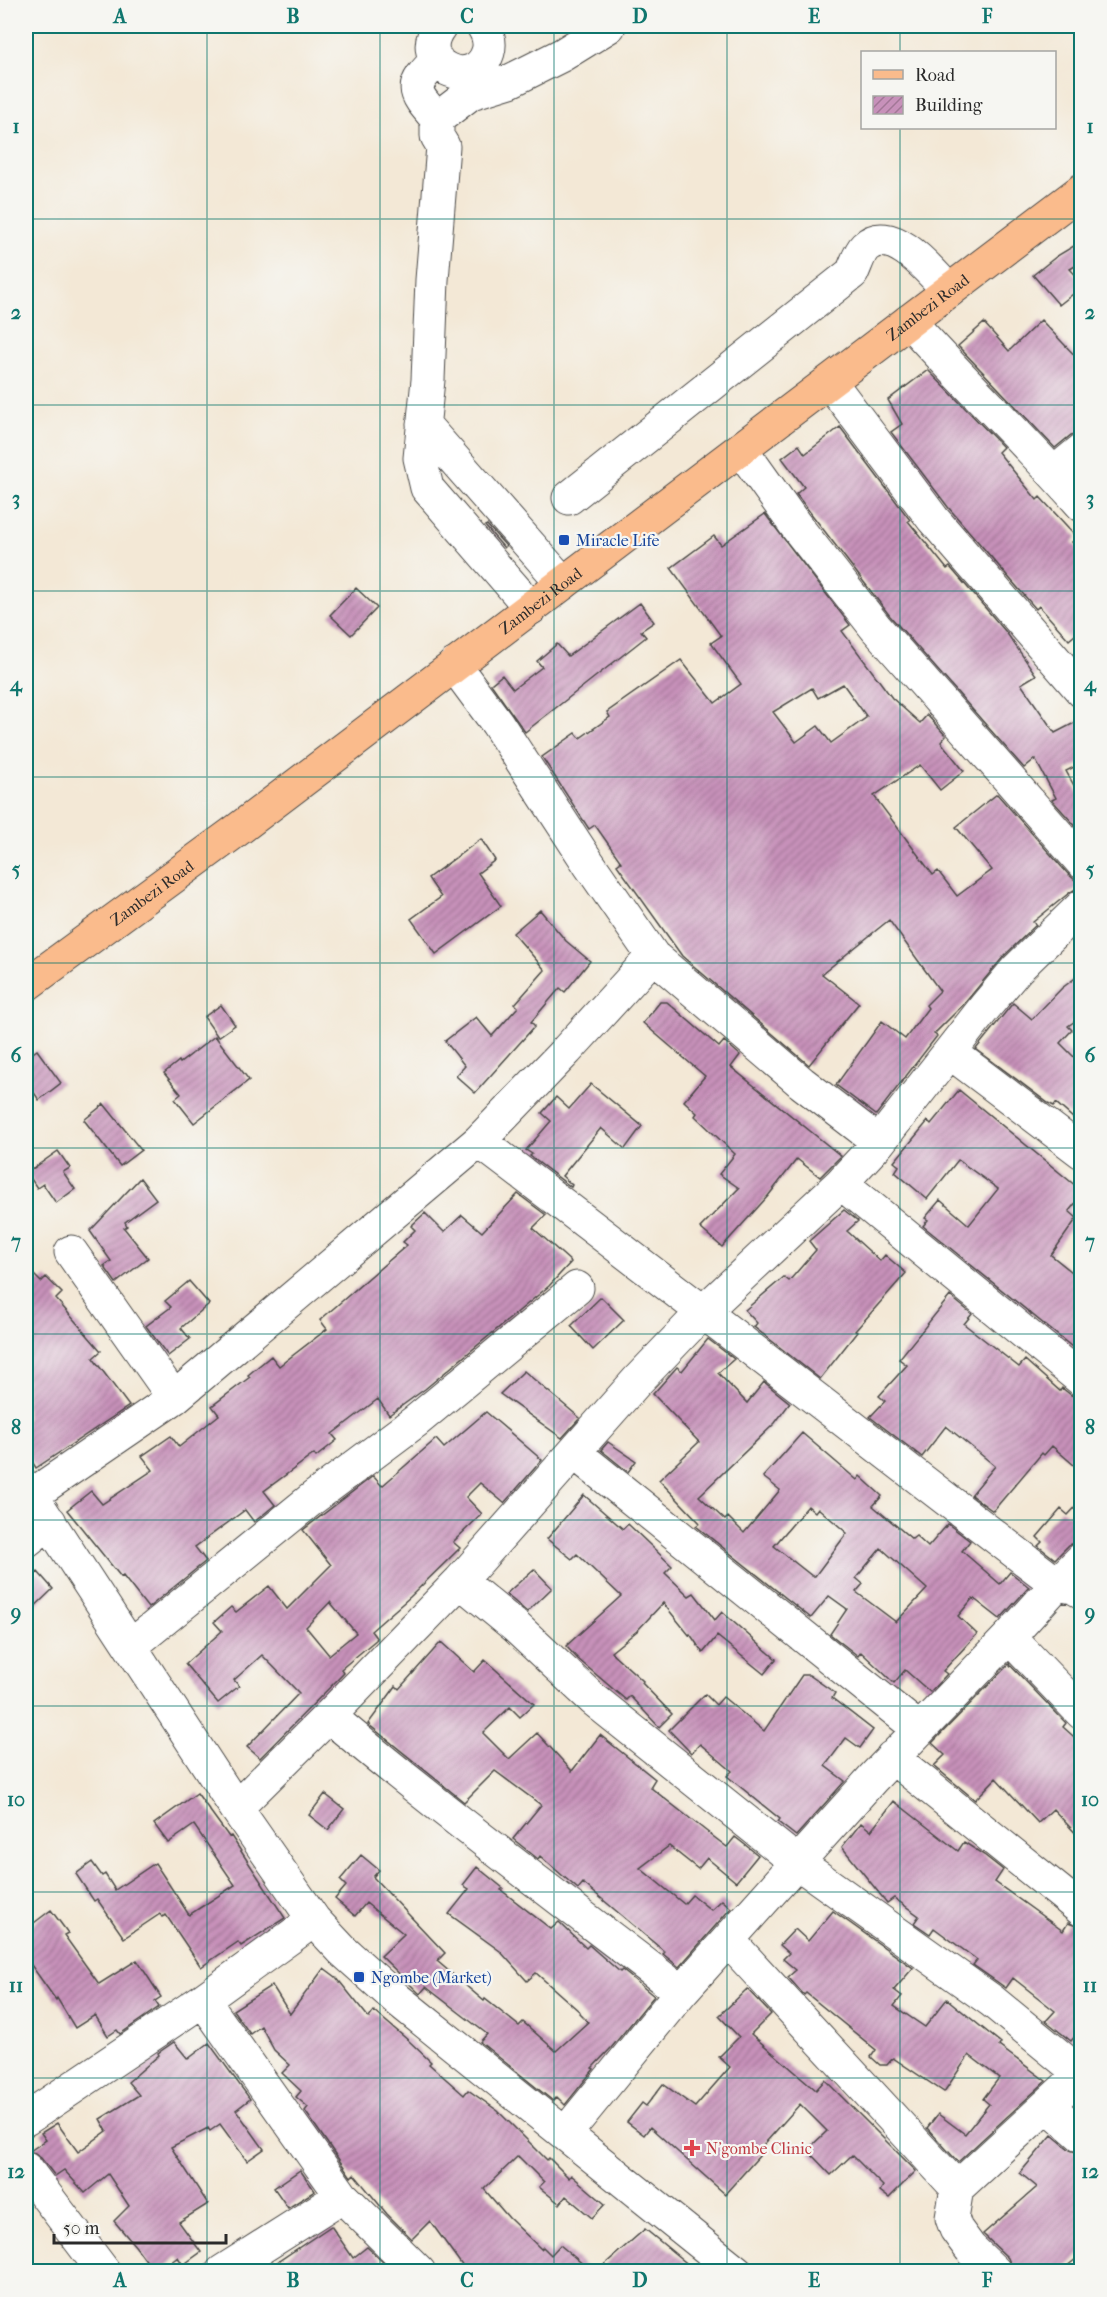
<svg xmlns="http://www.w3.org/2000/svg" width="1107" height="2297" font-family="'IM FELL French Canon',serif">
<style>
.building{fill:url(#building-hatch);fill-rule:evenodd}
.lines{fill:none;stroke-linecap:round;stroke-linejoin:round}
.minor-casing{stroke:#494745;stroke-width:35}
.major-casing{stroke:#494745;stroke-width:35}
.minor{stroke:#fff;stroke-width:33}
.major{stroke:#fabb8c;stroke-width:33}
.grid{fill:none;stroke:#0f766e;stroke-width:1.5;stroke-opacity:0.55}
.transit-dot{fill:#1a4fb4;stroke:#f6f6f2;stroke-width:2}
.health-dot{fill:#e0444e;stroke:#f6f6f2;stroke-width:2}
.labels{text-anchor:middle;stroke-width:4.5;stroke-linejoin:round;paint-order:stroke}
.street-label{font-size:16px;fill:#2b2b2b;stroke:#f6f6f2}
.transit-label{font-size:16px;fill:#164399;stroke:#f6f6f2;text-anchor:start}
.health-label{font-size:16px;fill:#be3a42;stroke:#f6f6f2;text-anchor:start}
.neatline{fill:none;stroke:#0f766e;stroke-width:2}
.grid-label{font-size:20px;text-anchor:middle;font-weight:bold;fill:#0f766e}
</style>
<defs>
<pattern id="building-hatch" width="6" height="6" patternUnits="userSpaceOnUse" patternTransform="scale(1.5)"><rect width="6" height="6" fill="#c791ba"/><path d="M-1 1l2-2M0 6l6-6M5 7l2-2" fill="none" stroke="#a27797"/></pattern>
</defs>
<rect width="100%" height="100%" fill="#f6f6f2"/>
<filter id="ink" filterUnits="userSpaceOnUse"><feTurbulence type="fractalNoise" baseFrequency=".0167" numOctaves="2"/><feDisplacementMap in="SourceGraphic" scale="12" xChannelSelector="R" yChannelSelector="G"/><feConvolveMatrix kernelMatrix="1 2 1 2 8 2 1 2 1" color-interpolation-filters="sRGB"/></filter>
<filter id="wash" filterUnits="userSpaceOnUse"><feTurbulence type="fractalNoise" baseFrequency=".008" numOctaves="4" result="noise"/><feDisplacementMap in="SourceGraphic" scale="24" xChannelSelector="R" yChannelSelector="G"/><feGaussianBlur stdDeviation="1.35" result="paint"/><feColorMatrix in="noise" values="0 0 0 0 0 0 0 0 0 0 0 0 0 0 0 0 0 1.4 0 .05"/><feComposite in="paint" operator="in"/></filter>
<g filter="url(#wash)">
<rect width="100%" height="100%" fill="#f3e8d6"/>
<g id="blocks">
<!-- building -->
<path class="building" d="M1082,241V262L1070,269L1082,282V287L1059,305L1033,275L1057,256Z
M1041,320L1082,363V432L1071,435L1055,448L958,346L984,323L1009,351Z
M928,370L1003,447L998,452L1037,500L1040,497L1077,537L1072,542L1082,552V629L1069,640L1039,606L1036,609L948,507L891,432L902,424L888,400Z
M840,427L910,520L908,521L947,569L950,567L1006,632L1036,675L1021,684L1055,733L1082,719V763L1066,771L1082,800V833L1052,800L1056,798L1035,759L1024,768L890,616L796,494L804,487L782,458L799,445L805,454Z
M765,514L850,625L842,631L892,698L920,723L927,715L946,736L941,742L964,771L940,790L920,765L874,796L933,875L938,871L957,896L992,870L956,827L997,794L1068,874L1075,880H1082V885L1069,893L1033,922L1036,925L1004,956L964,1004L934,1034L937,1036L876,1115L836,1085L882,1021L905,1039L928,1008L926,1005L940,991L889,920L822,974L859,1003L809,1065L682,956L617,865L621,862L595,825L589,829L542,757L576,733L580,738L610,717L607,712L681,660L715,703L741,684L711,643L721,636L671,568L714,536L721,545ZM843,684L867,717L831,743L818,726L796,742L773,712L812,688L818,698Z
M487,525L506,546L504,548L485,526Z
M356,588L377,608L351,635L330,615Z
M640,603L654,622L641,631L646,637L525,732L491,684L502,675L513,689L542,667L537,661L557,644L568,656Z
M481,839L495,860L478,873L501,906L436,954L411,919L441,897L428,878Z
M540,910L566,941L590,961L565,992L560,988L531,1022L535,1026L475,1093L456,1076L465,1066L445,1041L476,1017L492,1036L518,1007L515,1004L545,970L513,933Z
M1082,973V1016L1068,1026L1072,1030L1060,1043L1082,1065V1126L1056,1103L1054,1106L1048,1103L976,1049L1013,1003L1032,1019L1062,988Z
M660,1002H667L719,1047L724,1041L740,1055L731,1067L841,1156L820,1177L797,1159L768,1196L722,1247L700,1228L739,1188L719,1174L735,1154L695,1116L697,1113L684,1101L705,1076L643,1023Z
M221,1005L235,1025L218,1037L204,1017Z
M215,1036L249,1080L194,1123L175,1099L181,1094L164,1073L179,1061L180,1063Z
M37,1050L61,1083L39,1100L26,1081V1058Z
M591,1084L642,1126L625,1149L601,1128L562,1176L572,1185L571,1187L530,1156L532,1154L526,1150L551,1121L542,1113L556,1097L569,1109Z
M959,1090L1082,1191V1195L1069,1211L1077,1218L1051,1255L1082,1280V1355L923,1226L928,1220L925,1218L940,1200L969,1225L998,1189L958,1160L927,1199L895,1172L899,1166L894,1162L928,1121L931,1124Z
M104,1104L141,1150L120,1166L84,1120Z
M58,1151L70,1168L63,1172L75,1189L56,1203L43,1184L37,1188L27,1173Z
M140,1178L156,1199L125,1222L127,1226L124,1228L148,1258L116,1283L104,1266L111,1261L90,1231Z
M518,1194L546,1215L533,1228L571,1262L549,1286L425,1389L389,1415L378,1399L332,1434L337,1440L316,1457L314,1454L264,1491L275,1505L254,1522L245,1510L195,1547L206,1561L148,1608L123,1576L121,1577L67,1510L91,1491L102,1504L153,1470L142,1456L171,1436L179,1447L219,1415L212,1406L250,1377L248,1375L271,1356L279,1366L327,1329L320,1320L407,1245L403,1242L415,1230L411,1226L425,1213L444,1232L462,1215L482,1232Z
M844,1210L858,1221L847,1231L880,1261L885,1255L906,1273L855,1331L857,1332L820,1379L754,1327L757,1323L745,1310L784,1277L789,1281L816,1250L809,1241Z
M26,1267L41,1282L46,1277L62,1293L56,1299L101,1351L93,1358L129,1406L36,1468L26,1452Z
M189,1281L209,1304L181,1328L190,1339L168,1356L146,1326L171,1307L165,1301Z
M950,1296L972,1314L964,1324L1019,1367L1025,1360L1060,1391L1062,1388L1071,1395L1082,1398V1472L1052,1446L1044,1455L1042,1453L993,1511L971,1495L995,1466L946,1426L922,1457L870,1417L885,1401L879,1396L907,1365L899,1359Z
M601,1297L624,1320L593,1350L571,1326Z
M708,1339L734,1359L718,1373L747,1403L764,1382L790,1403L775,1423L699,1496L725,1520L728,1517L744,1533L780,1490L763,1477L802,1433L857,1480L860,1476L882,1496L873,1506L912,1539L916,1536L928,1547L948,1524L970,1541L962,1551L1000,1584L1010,1572L1029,1587L1000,1619L973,1598L958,1616L977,1634L943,1671L947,1674L930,1692L905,1670L894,1683L861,1652L858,1656L830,1634L847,1609L829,1596L811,1618L696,1526L700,1523L659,1480L699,1442L653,1394L677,1367L682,1371ZM808,1506L815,1512L818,1508L847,1533L815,1576H812L774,1546ZM881,1548L927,1589L896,1622L856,1592L863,1584L856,1578Z
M524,1371L580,1418L562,1438L500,1394Z
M486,1412L542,1460L504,1503L480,1483L466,1497L482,1514L453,1542L460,1548L410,1597L371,1631L377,1639L341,1669L344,1673L260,1758L247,1747L299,1693L262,1655L234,1680L239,1686L218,1703L185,1664L222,1631L214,1622L231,1607L236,1612L269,1586L287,1609L331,1565L303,1530L373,1476L382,1486L436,1439L444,1448ZM330,1602L356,1633L329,1655L306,1627Z
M608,1442L636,1461L628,1472L601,1450Z
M584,1495L623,1529L628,1524L672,1566L665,1573L689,1596L694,1593L715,1620L722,1612L776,1659L764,1674L717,1636L703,1653L690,1634L689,1635L663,1603L637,1631L611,1652L643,1681L642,1683L672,1714L659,1727L630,1696L626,1700L578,1659L566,1646L621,1596L577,1554L572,1559L547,1539Z
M1082,1500V1541L1069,1545L1055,1559L1038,1546L1042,1542L1037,1537L1061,1509L1068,1515Z
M534,1569L552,1588L527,1612L506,1594Z
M38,1572L53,1589L26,1615V1583Z
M441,1642L474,1672L485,1660L534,1704L520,1717L510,1707L483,1733L509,1759L537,1733L572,1771L600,1735L655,1779L650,1787L706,1831L727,1847L735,1837L758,1855L736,1882L707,1858L698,1869L669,1846L640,1868L684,1904L692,1895L711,1910L722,1900L731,1908L679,1967L663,1954L665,1952L583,1883L578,1889L540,1856L538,1859L513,1839L541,1805L495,1771L464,1802L368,1724L396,1686L399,1689Z
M1009,1664L1066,1723L1063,1727L1082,1744V1840L1053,1809L1038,1823L996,1778L975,1800L934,1766L945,1755L932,1743Z
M802,1675H809L835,1693L832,1698L873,1730L860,1748L846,1738L825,1766L845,1781L796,1836L778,1822L780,1819L727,1776L732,1771L700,1744L691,1753L669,1730L705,1694L716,1705L723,1697L764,1731Z
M197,1793L229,1837L231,1836L285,1918L241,1946L238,1942L201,1967L166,1915L162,1917L160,1914L124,1938L97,1899L94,1901L76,1874L92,1862L102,1876L105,1874L115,1890L155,1863L189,1915L235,1885L194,1825L168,1843L154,1824Z
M325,1794L344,1809L328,1830L309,1815Z
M894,1801L958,1851L964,1842L984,1855L1003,1870L995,1882L1063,1931L1068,1923L1082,1928V2028L1071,2041L1046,2021L1055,2011L1013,1978L1006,1988L973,1965L977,1960L934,1928L930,1934L914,1923L919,1916L894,1898L887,1903L842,1847L861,1823L871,1831Z
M361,1855L379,1870L373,1877L445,1953L437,1961L484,2001L485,1999L519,2026L523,2022L556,2051L588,2022L579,2013L580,2012L536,1973L527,1981L500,1951L449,1914L469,1889L463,1885L477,1867L503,1888L501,1890L551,1929L559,1922L586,1948L589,1945L620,1972L622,1970L654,1996L611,2048L592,2068L594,2069L565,2105L557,2097L553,2101L480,2042L487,2034L426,1987L420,1994L381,1956L404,1934L366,1903L355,1916L335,1899L346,1886L340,1880Z
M51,1910L68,1933L64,1935L99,1984L137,1960L161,1997L155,2001L159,2007L120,2034L117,2030L108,2036L95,2015L75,2028L57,1998L56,2000L26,1958V1929Z
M833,1911L913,1968L894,1990L902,1996L894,2006L925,2027L947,1999L1001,2043L999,2046L1046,2081L958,2162L927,2128L938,2114L965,2134L989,2104L983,2099L999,2078L969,2055L944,2092L893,2058L887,2065H880L871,2057L876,2050L806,1993L804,1995L788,1977L796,1970L783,1959L789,1953L780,1945L795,1929L808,1941Z
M324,1968L336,1977L369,2018L374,2011L409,2041L431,2062L429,2064L464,2095L468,2090L498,2111L547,2160L549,2158L569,2178L571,2175L605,2204L592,2218L566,2196L560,2204L539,2187L544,2182L518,2156L484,2189L509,2218L541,2249L543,2247L551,2255L560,2245L591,2271H466L430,2221L412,2239L387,2214L354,2174L351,2177L305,2111L308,2107L296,2097L301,2091L282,2073L290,2065L274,2050L261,2026L250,2034L233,2010L272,1985L290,2014Z
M747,1989L771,2014L751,2034L816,2090L825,2080L916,2171L889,2198L880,2191L883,2186L852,2155L831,2175L807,2150L827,2131L800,2104L758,2151L761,2154L725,2194L650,2127L644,2135L627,2122L642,2103L646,2106L663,2084L695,2107L730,2067L719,2057L739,2037L719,2016Z
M174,2042L188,2059L209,2043L250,2099L236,2110L264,2149L247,2161L220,2124L210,2131L208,2128L171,2147L208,2204L179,2222L201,2252L183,2265L178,2257L159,2271H154L136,2247L114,2221L129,2206L108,2174L85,2193L64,2170L55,2176L41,2158L30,2151L46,2140L41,2133L57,2123L78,2152L107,2131L100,2119L139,2095L128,2082L159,2055L158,2053Z
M1052,2135L1070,2150L1082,2154V2254L1061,2271H1013L1008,2258L983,2234L1037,2187L1020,2173Z
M300,2170L315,2191L288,2208L274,2188Z
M331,2226L353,2258L367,2247L386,2265L379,2271H264Z
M645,2229L696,2271H597Z"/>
</g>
</g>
<g filter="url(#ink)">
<use href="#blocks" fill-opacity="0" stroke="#494745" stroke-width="1.5"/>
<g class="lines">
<defs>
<path id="minor" d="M440,26C410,65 475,94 488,52C491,42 488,34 483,26
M437,60C409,88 412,90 437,119V136L443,146L432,280L428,380L420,458L427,488L531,608
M437,119L471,93L510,81L562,55L609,26
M909,321C965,384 1026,441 1082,505
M830,382L933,519L1082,691
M423,424L563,583
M741,449L796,526L876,628L1082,862
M1054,473L1082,450
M569,498L852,273C856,265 859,253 865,247C891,221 933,274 949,291
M454,665L497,723L589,864L653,956L802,1083L879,1142
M951,1053L1082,1152
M479,1141C673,1287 864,1437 1057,1584L1073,1587L1082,1592
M841,1183L1082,1380
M71,1252L174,1398
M575,1453L919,1729
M26,1487L236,1808L314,1920L343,1951L398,2000L737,2272
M32,1495L174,1398L479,1141L567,1050L653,956
M26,1541L50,1522
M460,1581L516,1627L593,1699L798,1863L992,2001L1081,2074
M1009,1637L1082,1713
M131,1646L313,1498L416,1421L577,1288
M329,1716C443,1812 563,1901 681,1992
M892,1757L1082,1910
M236,1808L329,1716L460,1581L637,1381L704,1311L841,1183L879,1142L985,1007L1017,969L1082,906
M728,1940L957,2188
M203,2000L342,2196L419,2272
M1047,2105L1082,2136
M26,2119L203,2000L314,1920
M565,2134L681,1992L873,1778L1009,1637L1057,1584L1082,1559
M26,2169L104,2272
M222,2272L342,2196
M995,2272L970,2248L956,2229L952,2218L957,2188L1082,2073"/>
<g id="major">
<path id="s1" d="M26,985L236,831L1082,190"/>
</g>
</defs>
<!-- minor casing -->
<use href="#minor" class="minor-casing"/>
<!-- major casing -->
<use href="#major" class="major-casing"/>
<!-- minor -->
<use href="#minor" class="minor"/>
<!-- major -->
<use href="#major" class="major"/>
</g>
</g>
<!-- grid -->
<path class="grid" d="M207,26V2272M380,26V2272M554,26V2272M727,26V2272M900,26V52M900,128V2272M26,219H1082M26,405H1082M26,591H1082M26,777H1082M26,963H1082M26,1148H1082M26,1334H1082M26,1520H1082M26,1706H1082M26,1892H1082M26,2078H1082"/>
<!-- markers -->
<g class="transit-dot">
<rect x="558" y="534" width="12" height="12" rx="3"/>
<rect x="353" y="1971" width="12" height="12" rx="3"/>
</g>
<path class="health-dot" d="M689 2139h6v6h6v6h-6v6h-6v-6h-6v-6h6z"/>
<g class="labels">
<!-- street labels -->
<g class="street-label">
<text dy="6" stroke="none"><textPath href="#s1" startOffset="1128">Zambezi Road</textPath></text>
<text dy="6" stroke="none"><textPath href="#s1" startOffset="642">Zambezi Road</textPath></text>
<text dy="6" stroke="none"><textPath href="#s1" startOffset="156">Zambezi Road</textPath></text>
</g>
<!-- transit labels -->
<g class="transit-label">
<text x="576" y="546">Miracle Life</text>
<text x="371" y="1983">Ngombe (Market)</text>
</g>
<!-- health labels -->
<g class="health-label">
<text x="706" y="2154">N'gombe Clinic</text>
</g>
</g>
<!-- margin -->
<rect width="1107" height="2297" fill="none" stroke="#f6f6f2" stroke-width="66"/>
<!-- legend -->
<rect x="861" y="51" width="195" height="78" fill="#f6f6f2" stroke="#a5a5a2" stroke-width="1.5"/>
<rect x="873" y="70" width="30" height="9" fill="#fabb8c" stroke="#a5a5a2" stroke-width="1.5"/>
<text x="915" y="81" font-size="18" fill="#2b2b2b">Road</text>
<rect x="873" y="96" width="30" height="18" fill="url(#building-hatch)" stroke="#a5a5a2" stroke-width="1.5"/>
<text x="915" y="111" font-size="18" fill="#2b2b2b">Building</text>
<!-- scale -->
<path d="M54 2234v9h172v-9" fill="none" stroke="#2b2b2b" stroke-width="3"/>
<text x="63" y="2234" font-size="18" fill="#2b2b2b" stroke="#f6f6f2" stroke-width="4.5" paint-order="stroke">50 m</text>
<rect x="33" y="33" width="1041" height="2231" class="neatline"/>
<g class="grid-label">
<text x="120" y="23">A</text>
<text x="293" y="23">B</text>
<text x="467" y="23">C</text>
<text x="640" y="23">D</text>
<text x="814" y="23">E</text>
<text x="987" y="23">F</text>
<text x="16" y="133">1</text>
<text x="1090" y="133">1</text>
<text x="16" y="319">2</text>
<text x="1090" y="319">2</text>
<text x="16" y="505">3</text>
<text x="1090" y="505">3</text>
<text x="16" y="691">4</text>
<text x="1090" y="691">4</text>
<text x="16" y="876">5</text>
<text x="1090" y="876">5</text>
<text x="16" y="1062">6</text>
<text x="1090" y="1062">6</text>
<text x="16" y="1248">7</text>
<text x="1090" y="1248">7</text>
<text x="16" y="1434">8</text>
<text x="1090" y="1434">8</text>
<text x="16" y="1620">9</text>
<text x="1090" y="1620">9</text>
<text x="16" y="1806">10</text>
<text x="1090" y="1806">10</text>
<text x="16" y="1992">11</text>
<text x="1090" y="1992">11</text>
<text x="16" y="2178">12</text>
<text x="1090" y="2178">12</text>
<text x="120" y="2287">A</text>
<text x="293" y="2287">B</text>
<text x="467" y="2287">C</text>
<text x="640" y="2287">D</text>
<text x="814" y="2287">E</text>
<text x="987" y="2287">F</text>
</g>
</svg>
